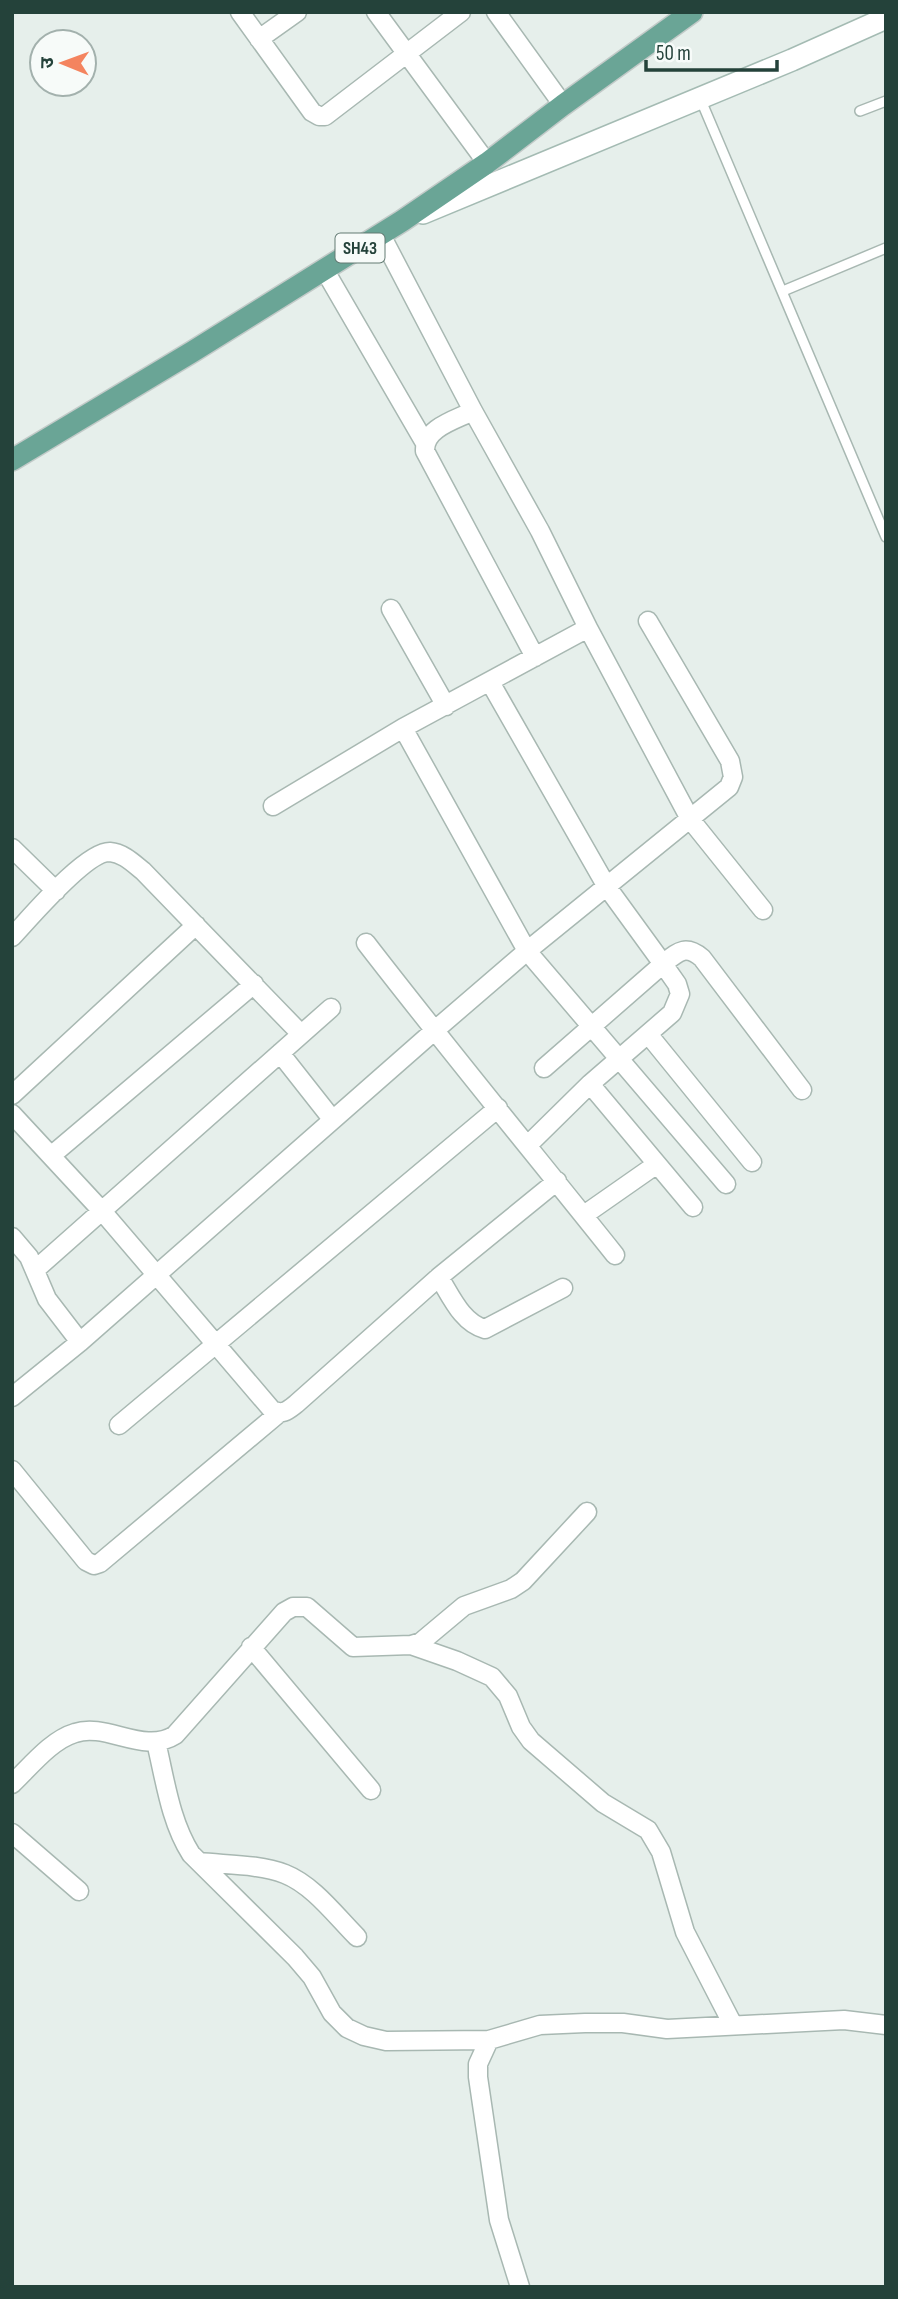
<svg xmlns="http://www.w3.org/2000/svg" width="898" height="2299" font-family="'Sofia Sans Condensed','Noto Sans Devanagari',sans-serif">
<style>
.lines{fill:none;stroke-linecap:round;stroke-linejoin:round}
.lane-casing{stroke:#a8b8b2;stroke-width:12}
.street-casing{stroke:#a8b8b2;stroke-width:21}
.secondary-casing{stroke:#a4bbb3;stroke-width:24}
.primary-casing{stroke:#c2cac8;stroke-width:24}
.lane{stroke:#fff;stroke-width:9}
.street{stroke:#fff;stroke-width:18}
.secondary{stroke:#fff;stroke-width:21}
.primary{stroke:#6aa596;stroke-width:21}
.labels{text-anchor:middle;stroke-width:5;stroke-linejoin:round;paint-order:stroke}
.shield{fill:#f7fbf9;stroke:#637a73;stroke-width:2}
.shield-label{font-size:18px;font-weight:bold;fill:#24423a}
</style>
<rect width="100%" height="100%" fill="#e6efeb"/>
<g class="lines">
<defs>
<path id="lane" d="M700,98L886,537
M860,111L886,101
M783,291L886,248"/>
<path id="street" d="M240,12L312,112L319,116H325L461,12
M376,12L487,163
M496,12L563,105
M259,39L297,12
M381,235L473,411L540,531L588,628L690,819L763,910
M324,269L425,443
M473,411C455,420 424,428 425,451L535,657
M391,609L446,706
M490,682L607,887L663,964L677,984L680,994L672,1013L590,1084L528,1145
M403,728L527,951L726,1184
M273,806L403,728L588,628
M12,848L56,891
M12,937C30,918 86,851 110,852C123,853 133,863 143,871L301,1034
M366,943C447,1048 532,1151 615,1255
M648,1034L752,1162
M280,1053L332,1119
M544,1068L663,964C678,952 685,944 702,958L802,1090
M590,1084L693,1207
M12,1095L196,925
M12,1114L102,1211L272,1410C283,1415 287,1411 296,1404L439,1277L557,1181
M52,1155L254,984
M584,1215L657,1164
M12,1237L29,1257L47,1299L80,1342
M35,1270L331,1008
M439,1277C451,1296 462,1323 485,1329L563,1288
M12,1397L80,1342L434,1031L527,951L729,787L733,777L730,761L648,621
M119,1425L498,1108
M12,1470L86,1561L94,1565L100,1563L279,1413
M411,1645L457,1661L492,1677L508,1696L521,1727L531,1741L603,1803L648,1830L661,1852L685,1932L733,2025
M251,1647L371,1790
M156,1742C165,1779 170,1821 191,1854L295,1957L312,1977L332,2013L347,2028L364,2036L386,2041L489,2040
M12,1784C30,1767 51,1740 75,1733C106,1722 144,1755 175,1735L284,1612L293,1607H307L353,1647L411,1645L421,1642L464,1606L511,1589L523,1581L587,1512
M12,1833L79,1891
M199,1862C226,1865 259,1864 285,1874C313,1885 336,1916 357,1937
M520,2287L499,2220L478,2077V2064L489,2040L540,2025L585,2023H623L667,2029L844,2020L886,2025"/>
<path id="secondary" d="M423,213L792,60L886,18"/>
<path id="primary" d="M12,460L192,352L402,221L487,163L563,105L692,12"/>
</defs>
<!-- lane casing -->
<use href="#lane" class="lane-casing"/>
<!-- street casing -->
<use href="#street" class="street-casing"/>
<!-- secondary casing -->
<use href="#secondary" class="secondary-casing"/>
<!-- primary casing -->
<use href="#primary" class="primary-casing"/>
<!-- lane -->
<use href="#lane" class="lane"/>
<!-- street -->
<use href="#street" class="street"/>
<!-- secondary -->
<use href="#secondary" class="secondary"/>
<!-- primary -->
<use href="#primary" class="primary"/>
</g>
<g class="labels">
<!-- shield labels -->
<rect class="shield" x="335.5" y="233.5" width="49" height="29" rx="5"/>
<g class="shield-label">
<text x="360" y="254">SH43</text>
</g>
</g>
<!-- border -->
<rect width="898" height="2299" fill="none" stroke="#24423a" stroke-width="28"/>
<!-- north arrow -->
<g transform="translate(63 63) rotate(271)"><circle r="33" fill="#f7fbf9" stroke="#a3b1ad" stroke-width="2"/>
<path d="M0-5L12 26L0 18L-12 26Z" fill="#f4845f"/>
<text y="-10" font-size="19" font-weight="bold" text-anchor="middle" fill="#24423a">उ</text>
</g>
<!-- scale -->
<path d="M646 60v10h131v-10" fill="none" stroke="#24423a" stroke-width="3.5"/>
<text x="656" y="60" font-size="21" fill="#24423a" stroke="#f7fbf9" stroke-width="5" paint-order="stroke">50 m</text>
</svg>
